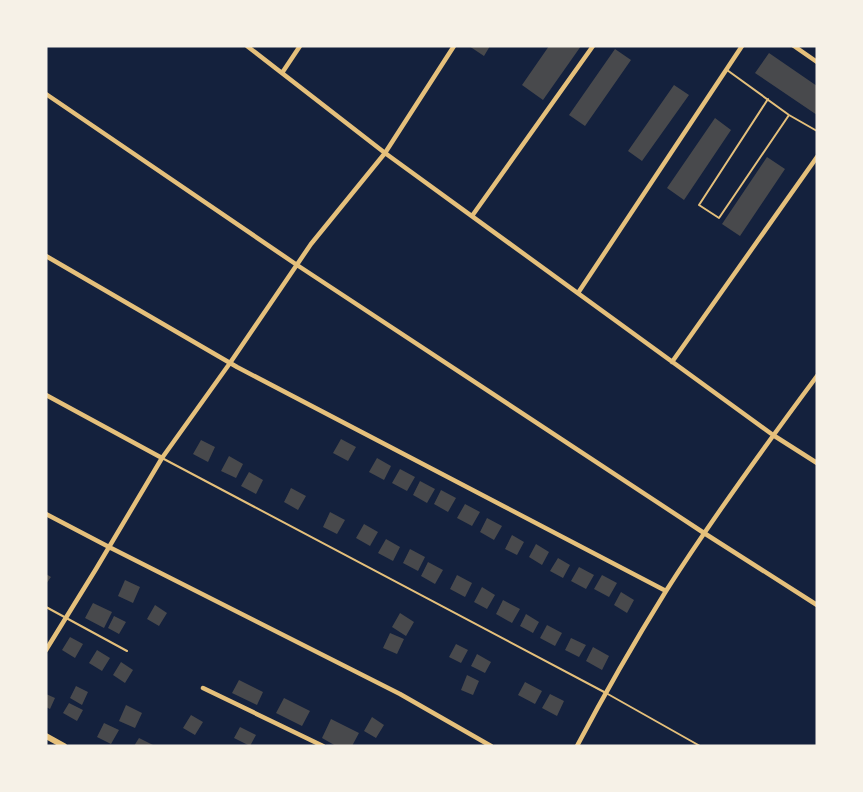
<svg xmlns="http://www.w3.org/2000/svg" width="863" height="792" font-family="Montserrat,sans-serif">
<style>
.building{fill:#48494c}
.lines{fill:none;stroke-linecap:round;stroke-linejoin:round}
.service{stroke:#e5c07b;stroke-width:2}
.minor{stroke:#e5c07b;stroke-width:4.5}
.secondary{stroke:#e5c07b;stroke-width:6}
</style>
<rect width="100%" height="100%" fill="#14213d"/>
<!-- building -->
<path class="building" d="M469,46H490L484,56Z
M549,46H581L543,100L522,85Z
M615,49L631,60L585,126L569,115Z
M769,53L817,86V115L755,73Z
M674,85L689,95L642,161L628,151Z
M715,118L731,130L684,200L667,188Z
M767,157L785,169L740,236L722,224Z
M341,439L356,447L348,461L333,453Z
M201,440L215,447L208,462L193,454Z
M229,456L243,464L236,478L221,471Z
M377,458L391,466L384,480L369,472Z
M400,469L415,477L407,491L392,483Z
M249,472L263,480L256,494L241,486Z
M420,481L435,489L427,503L413,495Z
M291,488L306,496L298,510L284,502Z
M441,490L456,498L448,512L434,504Z
M465,504L480,512L472,526L457,518Z
M330,512L345,520L337,534L323,527Z
M487,518L502,526L494,540L480,532Z
M364,524L378,532L370,546L356,538Z
M512,535L524,542L517,555L505,549Z
M386,539L400,547L393,561L378,553Z
M536,544L549,552L542,565L529,557Z
M410,549L425,557L418,571L403,563Z
M558,558L570,565L563,578L550,571Z
M428,562L443,570L435,584L421,576Z
M579,567L594,575L586,589L571,581Z
M46,574L51,577L46,584Z
M457,575L472,583L465,597L450,589Z
M602,575L617,583L609,597L594,589Z
M125,580L140,587L133,603L118,596Z
M482,587L495,595L487,609L474,602Z
M621,592L634,600L627,613L614,605Z
M503,600L520,609L512,623L496,614Z
M93,603L112,612L104,628L85,618Z
M155,605L167,613L159,626L147,619Z
M400,613L414,622L406,636L392,627Z
M526,614L539,622L533,633L520,626Z
M114,616L126,622L119,634L108,628Z
M547,625L562,633L555,646L540,638Z
M390,633L404,639L397,654L383,648Z
M70,637L83,644L75,658L62,650Z
M571,638L586,645L579,657L565,650Z
M456,644L468,650L461,663L449,657Z
M593,647L609,656L602,670L586,661Z
M97,650L110,658L102,671L89,663Z
M477,654L491,662L485,673L471,666Z
M121,662L133,670L125,683L113,675Z
M467,675L479,681L473,695L461,690Z
M239,680L263,692L257,705L232,693Z
M525,682L542,691L535,704L518,695Z
M76,686L88,692L82,705L70,698Z
M46,694L55,698L50,709L46,707Z
M550,694L564,701L557,716L542,708Z
M284,698L310,711L302,726L276,713Z
M69,703L83,710L77,721L63,713Z
M126,705L142,713L135,728L119,721Z
M191,715L203,722L195,735L183,728Z
M372,717L384,725L376,738L364,731Z
M331,719L359,733L352,746H336L322,738Z
M104,723L119,730L111,744L97,737Z
M240,727L256,735L250,746L234,738Z
M139,738L155,746H134Z"/>
<g class="lines">
<!-- service -->
<path class="service" d="M727,70L789,115L817,131
M768,99L699,205L719,218L789,115
M162,458L606,693L700,746
M46,607L127,651"/>
<!-- minor -->
<path class="minor" d="M247,46L385,153L773,435L817,463
M794,46L817,62
M282,73L300,46
M46,94L297,265L704,533L817,605
M472,216L593,46
M46,256L237,367L666,591
M578,293L742,46
M672,362L817,157
M46,395L162,458
M46,514L109,547L400,694L491,746
M46,650L96,569L162,458L230,363L311,244L385,153L454,46
M203,688L323,746
M577,746C605,693 635,641 666,591C713,517 765,446 817,376"/>
<!-- secondary -->
<path class="secondary" d="M46,736L64,746"/>
</g>
<!-- border -->
<rect width="863" height="792" fill="none" stroke="#f6f1e7" stroke-width="95"/>
</svg>
